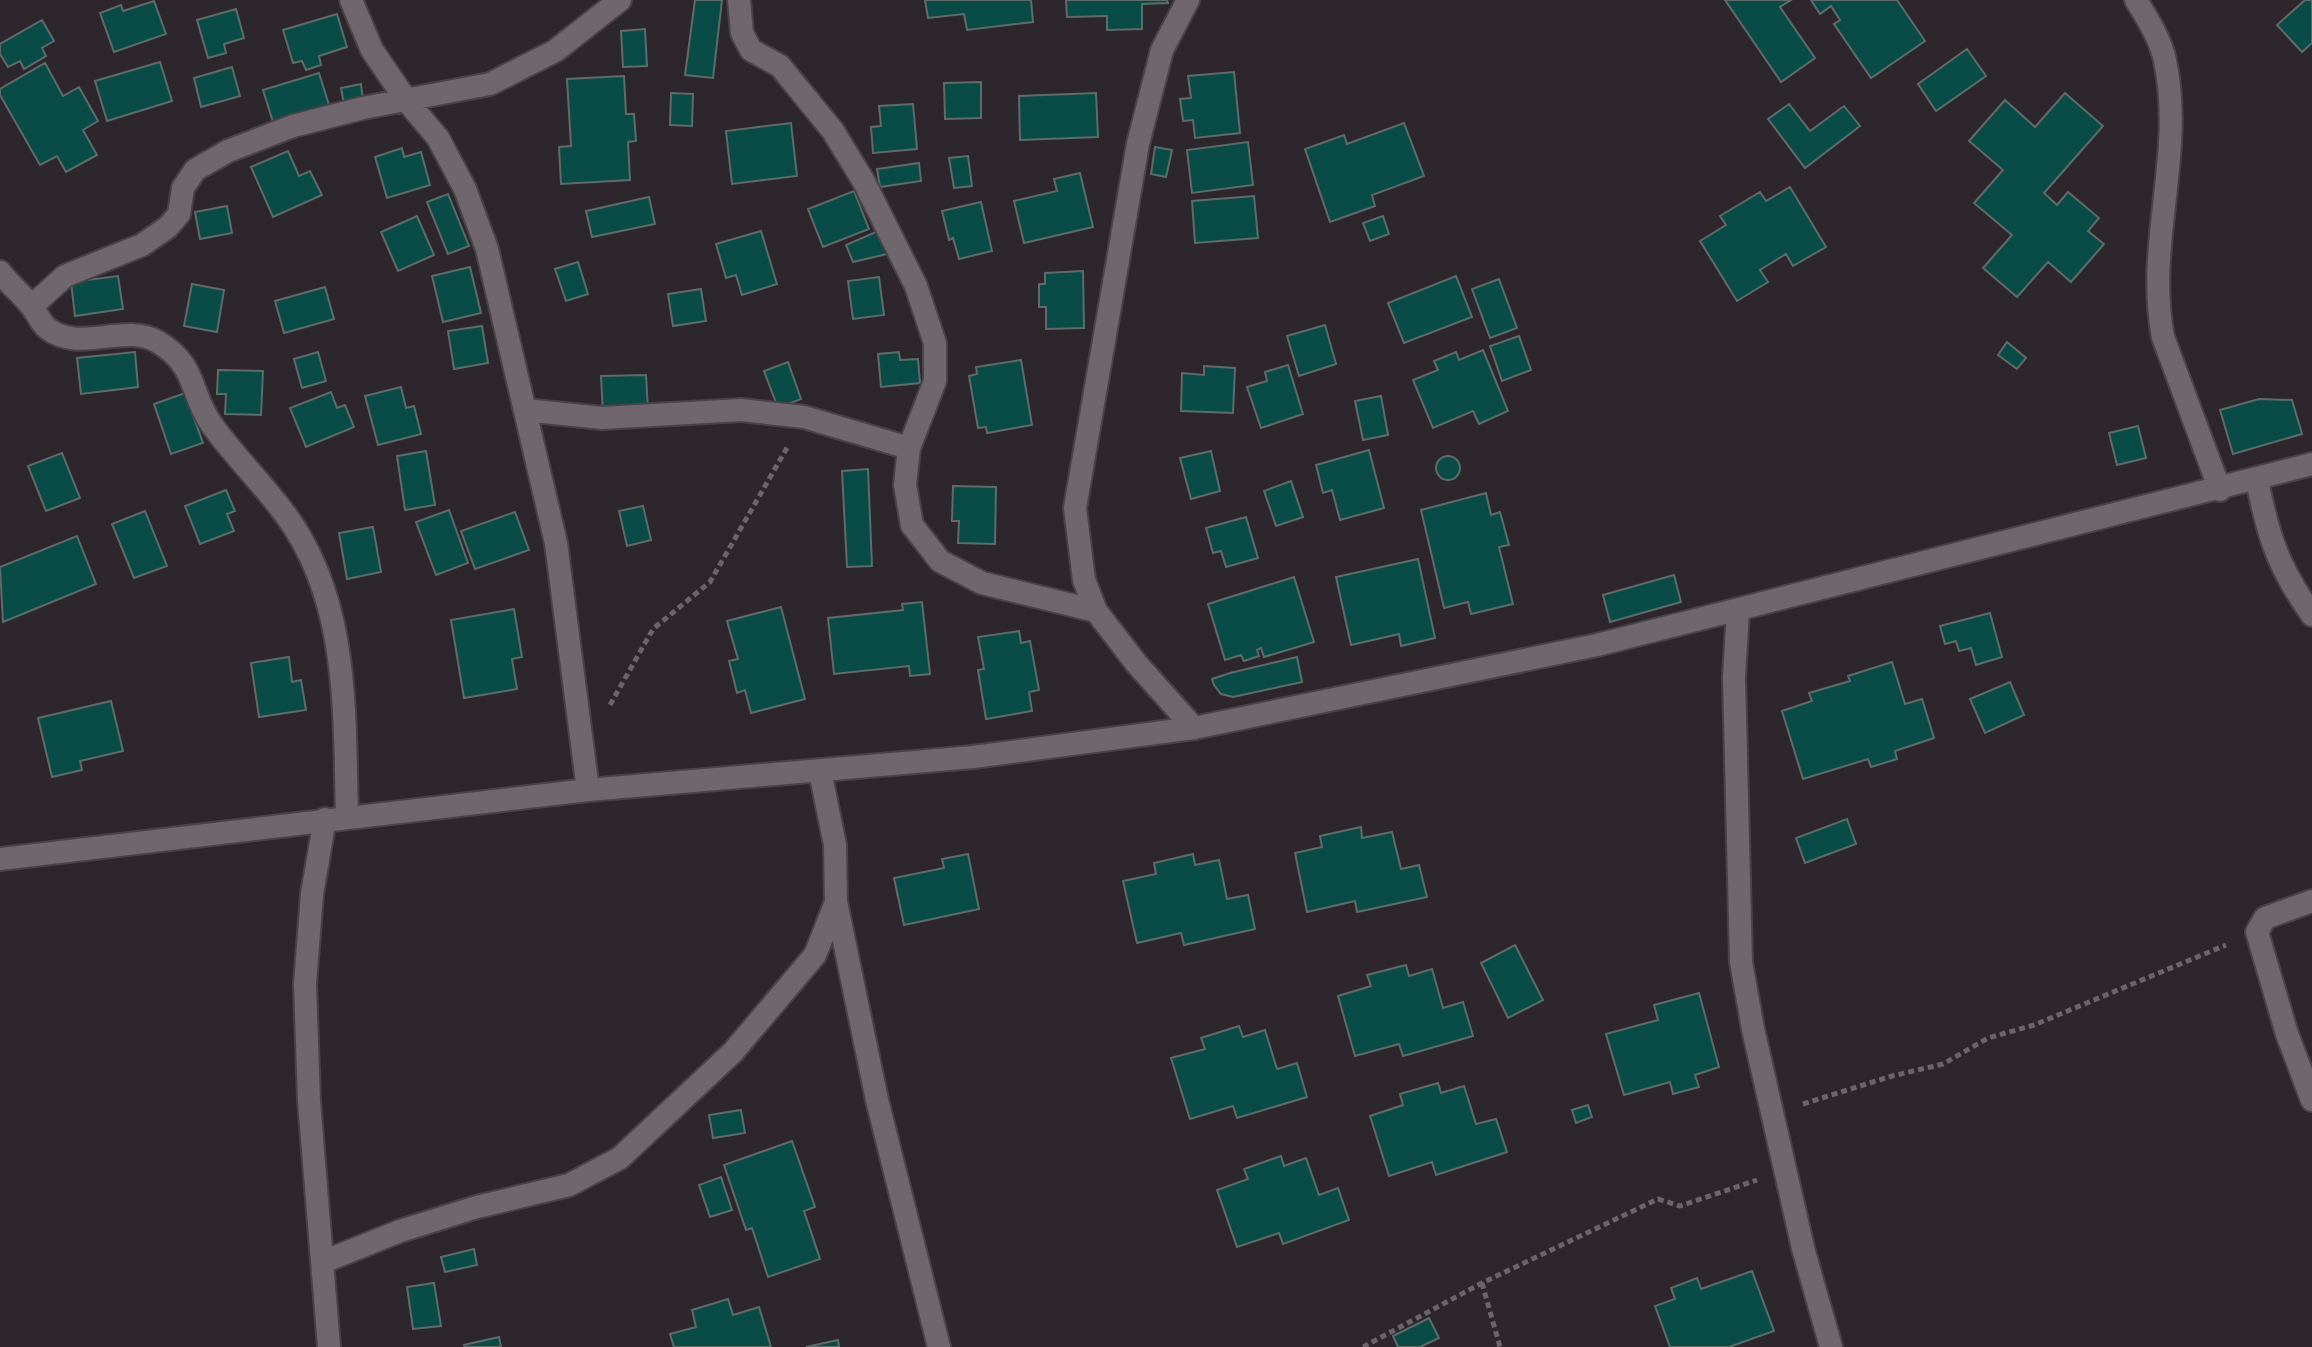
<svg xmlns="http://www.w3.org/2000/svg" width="2312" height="1347" font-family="'Fira Sans',sans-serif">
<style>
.building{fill:#094c47;stroke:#5e6b69;stroke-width:2}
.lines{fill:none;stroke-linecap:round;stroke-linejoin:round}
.service-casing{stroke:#494248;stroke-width:26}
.minor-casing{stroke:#494248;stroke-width:26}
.tertiary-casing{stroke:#494248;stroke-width:26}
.path{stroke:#6b646a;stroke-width:5;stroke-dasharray:6 4;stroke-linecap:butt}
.service{stroke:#6f666e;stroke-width:22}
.minor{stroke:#6f666e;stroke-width:22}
.tertiary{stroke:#6f666e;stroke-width:22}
</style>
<rect width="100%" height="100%" fill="#2e262d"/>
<!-- building -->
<path class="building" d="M695,0H722L713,78L685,75Z
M925,0H1031L1033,22L967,30L964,14L928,18Z
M1066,0H1167L1168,3L1142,4V29L1107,30V16L1067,17Z
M1725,0H1791L1780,7L1815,58L1781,82Z
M1811,0H1897L1925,41L1871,78L1834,24L1840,20L1831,6L1820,14Z
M2305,0H2312V43L2302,52L2277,25Z
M154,1L166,34L114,52L100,13L121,5L123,11Z
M236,9L244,38L224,44L226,53L208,58L197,20Z
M337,14L347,47L319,56L321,65L306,70L302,61L293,63L283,30Z
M42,20L54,41L42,48L46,56L24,69L20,61L8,67L0,54V44Z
M645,29L647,66L623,67L621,31Z
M1967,49L1986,76L1936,111L1918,84Z
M160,62L172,101L107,121L95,81Z
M45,63L63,96L79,87L98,121L83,130L97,155L66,172L57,156L40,165L0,95V89Z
M232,67L240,96L201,107L194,78Z
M1234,72L1240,133L1195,138L1193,120L1183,121L1180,99L1191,98L1188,76Z
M319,73L329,105L273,122L263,90Z
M624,76L626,114H634L636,141L628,142L630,180L561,184L559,147L571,146L567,79Z
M981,82V118L945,119L944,83Z
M361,84L363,101L344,104L341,88Z
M671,93L693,94L692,126L670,125Z
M1096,93L1098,137L1020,140L1019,96Z
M2065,93L2103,126L2044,193L2057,205L2068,192L2099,218L2088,231L2104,244L2071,282L2048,262L2017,297L1983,268L2012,235L1974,203L2003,170L1969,141L2005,100L2035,127Z
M913,104L917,149L873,153L871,127L881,126L879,106Z
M1789,104L1810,131L1844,106L1860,126L1805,168L1768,119Z
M791,123L797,176L732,184L726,131Z
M1404,123L1424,176L1372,195L1375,206L1330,222L1305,149L1344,135L1347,144Z
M1248,142L1253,185L1192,193L1187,150Z
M1155,147L1172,150L1166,177L1151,174Z
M402,148L404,157L421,152L430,185L387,198L375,157Z
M288,151L299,176L310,171L322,195L273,217L251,167Z
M968,156L972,186L954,188L949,158Z
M919,163L921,181L880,187L877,169Z
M1080,173L1093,227L1024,243L1014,201L1057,191L1054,179Z
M1790,187L1826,247L1793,266L1786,254L1760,270L1768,282L1737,301L1700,241L1726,225L1720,216L1760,192L1766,201Z
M854,191L869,229L823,247L808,209Z
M448,194L469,246L448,254L427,202Z
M1254,196L1258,238L1195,243L1192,201Z
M649,197L655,224L592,237L586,211Z
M981,202L992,251L959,259L953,238L949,240L942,211Z
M227,206L232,233L200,239L195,212Z
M417,216L434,255L398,271L381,232Z
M1383,216L1389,234L1370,241L1363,223Z
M761,231L777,284L742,295L736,275L726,278L716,244Z
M878,231L887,254L853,262L846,245Z
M578,262L588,294L566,301L555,269Z
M470,267L481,313L443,322L432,276Z
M1083,271L1084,328L1046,329V307H1039V284H1045V273Z
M118,276L123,309L75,316L71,282Z
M1456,276L1472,317L1404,343L1388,303Z
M879,277L884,315L853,319L848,281Z
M1499,279L1517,328L1490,338L1472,289Z
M192,284L224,290L217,332L184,326Z
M325,287L334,319L284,333L275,301Z
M701,289L706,321L673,326L668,294Z
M1325,325L1336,364L1299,376L1287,336Z
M482,326L488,363L454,369L448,331Z
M1519,336L1531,370L1502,381L1490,346Z
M2007,342L2026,358L2017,369L1998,355Z
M1483,350L1508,411L1479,424L1473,411L1433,428L1413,380L1438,370L1434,361L1456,352L1459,360Z
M135,352L138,387L81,394L77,358Z
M318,352L326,381L302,388L294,359Z
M899,352L900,360L918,359L920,383L881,387L878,354Z
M1021,360L1032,425L987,433L986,427L978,428L969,376L977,374L976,367Z
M788,362L801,399L778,408L764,371Z
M1288,365L1303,414L1261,428L1247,387L1267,381L1265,372Z
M1204,366L1235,368L1233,413L1181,411L1182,373L1204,375Z
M218,370L263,371L261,415L225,414L226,394H217Z
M646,375L648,411L603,414L601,376Z
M401,387L406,408L414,406L421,434L378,445L365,396Z
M331,392L337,408L345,405L354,427L306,447L290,408Z
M185,393L203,443L171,454L154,404Z
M1381,396L1388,435L1363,440L1355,401Z
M2259,399L2292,400L2302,434L2233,454L2220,410Z
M2138,426L2146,458L2117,465L2109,433Z
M1369,450L1384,508L1340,520L1332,490L1323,493L1316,465Z
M426,451L435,505L405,510L397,456Z
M1211,451L1220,491L1191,499L1180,458Z
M62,453L80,498L46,511L28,466Z
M1436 468a12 12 0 1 1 24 0a12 12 0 1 1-24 0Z
M868,469L872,566L847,567L842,471Z
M1291,481L1303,517L1276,526L1264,491Z
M953,486L996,487L995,544L958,543L959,521H952Z
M226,490L235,511L227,514L234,531L200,544L185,506Z
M1486,493L1491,515L1500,512L1509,545L1499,547L1513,604L1471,614L1468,602L1444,608L1421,510Z
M643,506L651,540L627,546L619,511Z
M449,510L468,563L436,575L416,522Z
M145,511L167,566L134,578L112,524Z
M515,512L529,550L475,569L461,531Z
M1246,517L1258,558L1226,567L1221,551L1213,553L1206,528Z
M373,527L381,572L347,579L339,533Z
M77,536L96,584L3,622L0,567Z
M1418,559L1435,638L1401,646L1399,634L1351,645L1336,577Z
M1674,575L1681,602L1610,622L1603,595Z
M1294,577L1314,642L1264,657L1261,648L1257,650L1259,656L1244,661L1241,655L1225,660L1208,604Z
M922,602L930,674L910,676L909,666L834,674L828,618L903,610L902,604Z
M781,607L805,699L751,713L745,690L737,693L729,661L738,659L727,621Z
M514,609L522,657L512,659L517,689L464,698L451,620Z
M1990,613L2002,657L1976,665L1971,648L1959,651L1956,641L1945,644L1940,626Z
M1019,631L1021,643L1030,641L1039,690L1029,692L1032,711L986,719L978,670L984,669L978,637Z
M289,657L292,682L301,680L306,710L259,717L251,663Z
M1297,657L1302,682L1233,697L1221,694L1214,685L1212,679L1230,673Z
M1892,662L1905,704L1922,699L1934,738L1895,751L1897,759L1871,767L1868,759L1803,779L1782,711L1812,701L1809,693L1850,681L1848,676Z
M2010,682L2024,715L1985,733L1970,699Z
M111,701L123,751L80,761L82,770L52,777L38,718Z
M1847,819L1856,844L1805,863L1796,838Z
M1361,827L1362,838L1392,832L1401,869L1419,865L1427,897L1357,912L1355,901L1307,912L1295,853L1322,847L1320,836Z
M968,854L979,909L904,925L894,878L944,868L942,859Z
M1193,854L1195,865L1219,860L1227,899L1248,895L1255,929L1184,945L1181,933L1137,943L1123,881L1156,874L1154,863Z
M1515,945L1543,1000L1508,1018L1481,963Z
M1406,965L1409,976L1432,969L1443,1008L1463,1002L1473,1036L1403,1056L1399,1044L1355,1056L1338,996L1371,986L1367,975Z
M1699,993L1719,1067L1695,1075L1699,1087L1673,1094L1670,1082L1624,1095L1606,1034L1658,1020L1654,1005Z
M1239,1026L1243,1037L1265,1030L1277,1069L1297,1063L1307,1097L1237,1118L1233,1106L1190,1119L1171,1058L1205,1049L1201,1038Z
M1438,1083L1441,1093L1464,1086L1476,1124L1496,1119L1507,1152L1436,1175L1432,1162L1389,1176L1370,1116L1403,1105L1400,1094Z
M1588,1105L1592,1117L1576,1123L1572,1110Z
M741,1110L745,1133L713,1138L709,1115Z
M792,1141L815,1207L804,1211L820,1259L768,1277L752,1228L746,1230L724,1165Z
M1281,1156L1284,1166L1306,1158L1319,1195L1338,1188L1349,1220L1283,1244L1279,1233L1237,1247L1217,1190L1248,1179L1244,1169Z
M721,1177L732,1210L710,1217L699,1185Z
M474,1249L477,1265L445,1272L441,1257Z
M1752,1271L1774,1331L1729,1347H1670L1655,1306L1675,1299L1671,1288L1697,1278L1701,1289Z
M434,1283L441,1326L413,1329L407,1287Z
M728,1299L733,1315L759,1307L771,1347H674L670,1334L696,1327L692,1310Z
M1429,1318L1439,1338L1420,1347H1398L1393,1336Z
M499,1337L501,1347H465L464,1345Z
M838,1340L839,1347H806Z"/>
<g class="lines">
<defs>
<path id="service" d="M2312,901L2265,918L2257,932L2287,1034L2312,1100"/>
<path id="minor" d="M351,0L372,50L406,100L438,138L465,189L487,249L556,543L588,790
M739,0L742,33L751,50L780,66L833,131L864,182L916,286L935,343V381L909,448L905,485L912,525L940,561L982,583L1096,611
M1188,0L1162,50L1138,144L1075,508L1084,580L1096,611L1136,663L1194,728
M2136,0C2147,18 2161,40 2165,61C2185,153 2145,245 2163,337L2220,490
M0,272C10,285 23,295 33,308C37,314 41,323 47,328C79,354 124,322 158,342C198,366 189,393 212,425C235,457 262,483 285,514C350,601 344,715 347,817
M32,306L65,276L142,245L168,227L179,214L183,188L195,170L228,151L293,126L363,108L490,84L555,51L620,0
M525,410L602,418L741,410L804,417L909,448
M2257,480C2268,536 2278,567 2312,615
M1738,611L1734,677L1741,962L1753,1029L1803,1248L1831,1347
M820,771L835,845L836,902L877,1100L939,1347
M325,819L312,894L305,984L309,1101L329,1347
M323,1262L400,1231L477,1207L569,1185L620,1158L733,1052L815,955L836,902"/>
<path id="tertiary" d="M0,859L588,790L973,757L1194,728L1597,645L2312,464"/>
</defs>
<!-- service casing -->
<use href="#service" class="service-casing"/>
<!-- minor casing -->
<use href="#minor" class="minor-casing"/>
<!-- tertiary casing -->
<use href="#tertiary" class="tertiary-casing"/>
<!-- path -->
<path class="path" d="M610,705L653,629L710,582L788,446
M1803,1104L1892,1076L1943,1064L1988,1038L2034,1025L2226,945
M1482,1283L1500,1347
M1363,1347L1482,1283L1658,1199L1680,1206L1757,1180"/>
<!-- service -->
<use href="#service" class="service"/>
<!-- minor -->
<use href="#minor" class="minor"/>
<!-- tertiary -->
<use href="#tertiary" class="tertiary"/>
</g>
</svg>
